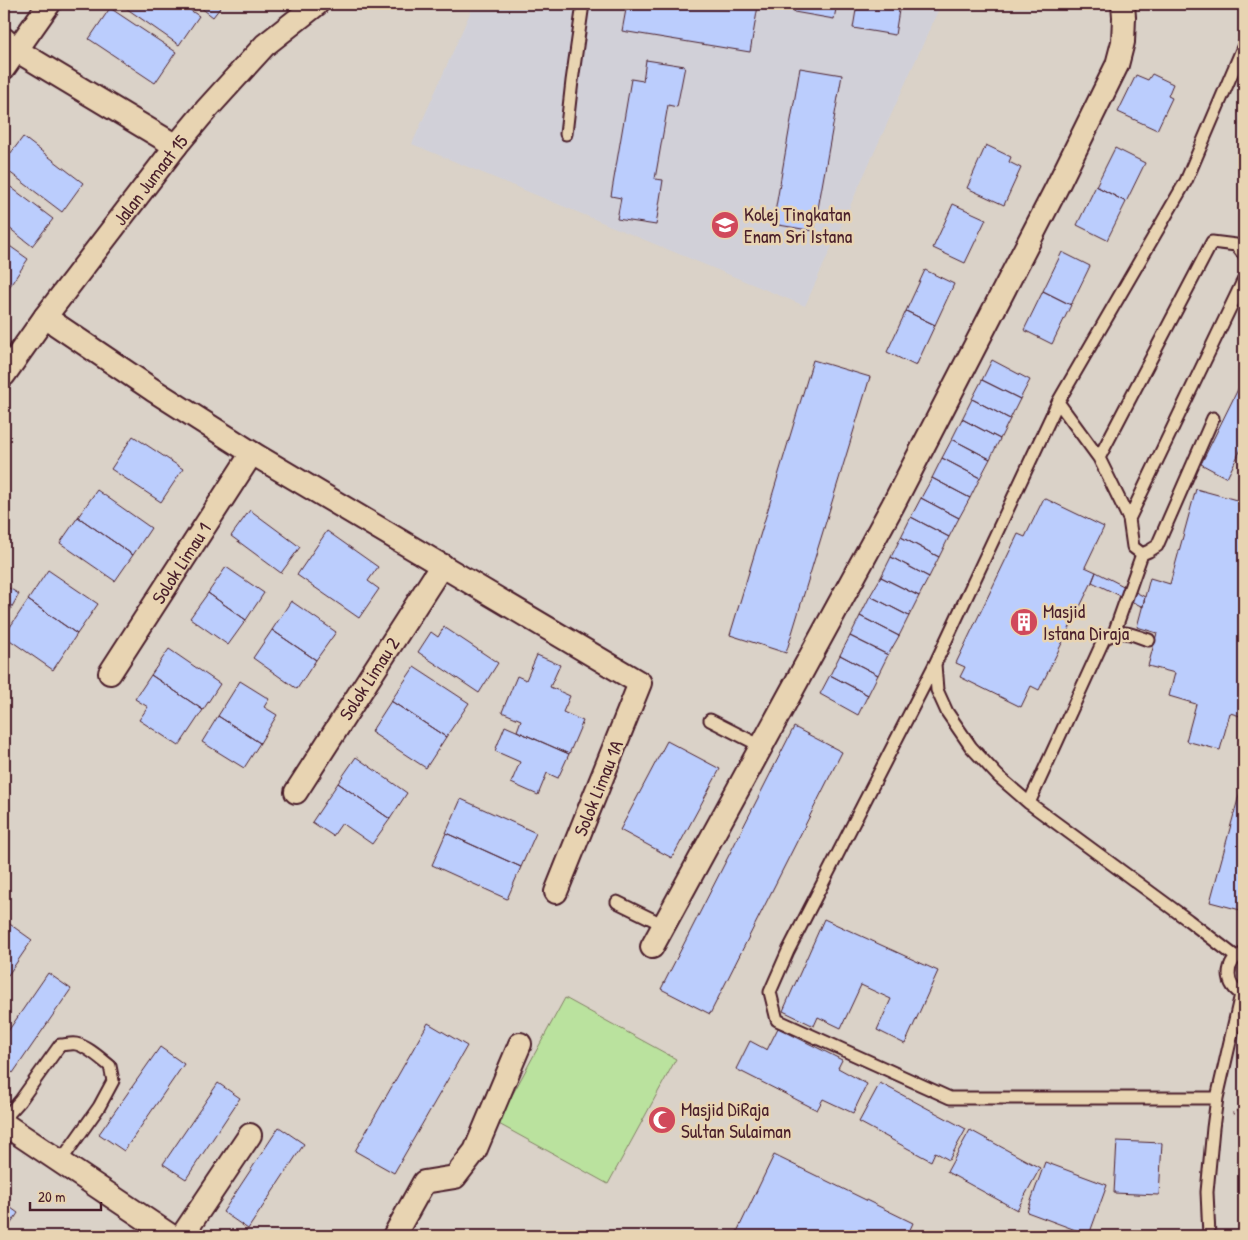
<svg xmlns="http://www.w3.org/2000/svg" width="1248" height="1240" font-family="'Patrick Hand',sans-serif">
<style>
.built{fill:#d1d0d8}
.green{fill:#bae29e;stroke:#828064}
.building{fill:#bbcdfd;stroke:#4a1f2b}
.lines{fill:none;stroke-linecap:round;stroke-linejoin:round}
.lane-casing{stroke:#4a1f2b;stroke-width:15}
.street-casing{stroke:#4a1f2b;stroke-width:26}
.path{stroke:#4a1f2b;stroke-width:3;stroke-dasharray:1 4;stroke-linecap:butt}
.lane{stroke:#e8d4b2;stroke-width:11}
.street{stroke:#e8d4b2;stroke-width:22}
.labels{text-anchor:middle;stroke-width:5;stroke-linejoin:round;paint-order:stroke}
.street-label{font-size:19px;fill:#4a1f2b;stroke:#e8d4b2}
.poi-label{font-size:19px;fill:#4a1f2b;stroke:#e8d4b2;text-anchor:start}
</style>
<rect width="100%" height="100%" fill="#dad2c8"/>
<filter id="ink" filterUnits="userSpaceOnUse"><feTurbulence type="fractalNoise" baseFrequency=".02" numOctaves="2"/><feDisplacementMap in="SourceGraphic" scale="10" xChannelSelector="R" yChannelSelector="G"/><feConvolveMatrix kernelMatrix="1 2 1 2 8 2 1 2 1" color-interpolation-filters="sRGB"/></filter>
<g filter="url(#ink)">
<!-- built -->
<path class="built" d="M474,4H941L805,306L412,144Z"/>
<!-- green -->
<path class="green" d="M565,998L676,1059L608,1184L497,1123Z"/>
<!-- building -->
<path class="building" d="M125,4H181L199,16L179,45L123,6Z
M196,4H223L213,17Z
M627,4H743L758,6L750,52L622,31Z
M796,4H837L834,19L794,12Z
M857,4H900L895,35L853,28Z
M110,8L176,52L155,83L89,39Z
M646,60L685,66L677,107L668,105L655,179L663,180L656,225L617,219L621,198L611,196L631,79L643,81Z
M800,68L842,75L814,231L773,224Z
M1152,74L1173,84L1168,96L1172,98L1157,130L1118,112L1136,75L1148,80Z
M23,137L83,183L62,212L4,168V162Z
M986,145L1011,157L1009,162L1021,168L1004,205L967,188Z
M1115,148L1145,163L1126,202L1096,186Z
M4,182L53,219L32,246L4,224Z
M1096,186L1126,202L1107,240L1077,225Z
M953,204L986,219L965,263L933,248Z
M4,242L28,259L8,289L4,286Z
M1062,252L1090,266L1071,305L1043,291Z
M925,270L954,284L935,325L906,311Z
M1043,291L1071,305L1052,344L1024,330Z
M906,311L935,325L916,366L887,352Z
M813,360L870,377L786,653L730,635Z
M992,360L1030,380L1020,399L982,380Z
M1244,377V443L1227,478L1201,464Z
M982,380L1020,399L1010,419L972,399Z
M972,399L1010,419L1000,439L962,419Z
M962,419L1000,439L990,459L952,439Z
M133,436L183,469L161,502L111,469Z
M952,439L990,459L980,478L942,458Z
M942,458L980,478L970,498L932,478Z
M932,478L970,498L959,518L921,498Z
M1196,489L1244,502V717L1230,713L1220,750L1186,741L1196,704L1169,696L1175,673L1148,666L1157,633L1137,627L1150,578L1170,584Z
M97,490L151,528L133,555L78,517Z
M921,498L959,518L949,537L911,517Z
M1044,498L1104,527L1085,567L1096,572L1092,582L1039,690L1031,686L1021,707L960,677L965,667L956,663L1018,534L1025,537Z
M250,510L300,547L281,573L231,536Z
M78,517L133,555L115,581L60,543Z
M911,517L949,537L939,557L901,537Z
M327,531L378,567L368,581L379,589L359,618L297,575Z
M901,537L939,557L929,577L891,557Z
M891,557L929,577L919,596L881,577Z
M226,567L264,593L246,620L208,593Z
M48,570L98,604L77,634L28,600Z
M1096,572L1145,597L1143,607L1092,582Z
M881,577L919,596L909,616L870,596Z
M4,585L19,594L4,621Z
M208,593L246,620L228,645L190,618Z
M870,596L909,616L899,636L860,616Z
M28,600L77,634L53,670L4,636Z
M291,601L336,632L316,660L272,630Z
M860,616L899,636L888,655L850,636Z
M444,627L498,663L479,693L418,652L431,632L438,637Z
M272,630L316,660L297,689L253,658Z
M850,636L888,655L878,675L840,655Z
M169,649L220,684L203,710L151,675Z
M537,655L560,665L550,687L570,696L563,712L583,721L569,754L517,731L521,720L502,712L517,676L526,680Z
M840,655L878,675L868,695L830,675Z
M414,667L469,703L446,737L391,701Z
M151,675L203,710L179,746L139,720L148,707L135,699Z
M830,675L868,695L858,715L820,694Z
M240,681L269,699L264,707L277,715L260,743L218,716Z
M391,701L446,737L426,768L371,732Z
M218,716L260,743L244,768L202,742Z
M505,726L569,754L558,778L547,773L538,795L511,783L520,762L495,751Z
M794,727L842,752L710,1014L661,989Z
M667,741L720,769L672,858L620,830Z
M356,757L407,793L390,819L338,783Z
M1244,777V911L1210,902Z
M338,783L390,819L372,844L342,823L333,836L312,822Z
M461,799L536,833L521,867L446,833Z
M446,833L521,867L507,899L432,865Z
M824,919L938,971L905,1044L877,1030L891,999L861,985L841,1028L818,1017L814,1026L783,1011Z
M4,920L32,940L4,981Z
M48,973L71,989L13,1073L4,1066V1037Z
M428,1023L467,1046L394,1173L355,1151Z
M778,1028L842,1060L838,1068L867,1084L853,1113L823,1099L817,1110L736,1069L750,1041L767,1050Z
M160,1047L184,1064L124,1151L99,1134Z
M218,1083L240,1098L186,1179L163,1164Z
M880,1083L966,1129L949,1160L935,1152L931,1161L859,1122Z
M279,1127L304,1144L248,1229L223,1212Z
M970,1130L1040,1168L1017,1210L947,1172Z
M1117,1141L1162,1143L1159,1195L1114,1193Z
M774,1155L913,1223L907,1236H735Z
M1045,1162L1107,1185L1089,1235L1027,1212Z
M4,1203L18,1213L4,1234Z"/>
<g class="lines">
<defs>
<path id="lane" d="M566,134L572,81L583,4
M1058,402L1099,458L1129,519L1133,547L1142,554L1149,551L1157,546L1213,418
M1099,458L1212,242L1236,245L1244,255
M1129,519L1244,279
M1114,633L1142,554
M935,664L937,690L947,712L971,747L998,776L1029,803L1188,920L1236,957
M710,720L761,746
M1029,803L1104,639C1123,628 1129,634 1149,640
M617,902L664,925
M1244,953C1224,961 1224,987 1244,995
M1217,1098H950L777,1020L770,992L788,951L935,664L1058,402L1186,181L1244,45
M4,1119L20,1101L60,1045C65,1045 71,1043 76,1044C87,1046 101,1059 110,1066L113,1081L99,1107L60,1162
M1209,1236L1207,1192L1213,1128L1217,1098L1241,994"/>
<g id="street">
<path d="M4,39L16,50L176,146"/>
<path d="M4,68L49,4"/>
<path d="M45,317L153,390L252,453L640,683L556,892"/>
<path id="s1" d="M4,375L45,317L176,146L206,110L265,45L317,4"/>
<path id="s2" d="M110,673L252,453"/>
<path id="s3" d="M296,792L442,565"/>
<path d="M652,947L893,505L1056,189L1117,65L1123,42L1124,17L1123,4"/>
<path d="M4,1124L171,1236"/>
<path d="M182,1236L250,1135"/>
<path d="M394,1236L424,1182L455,1177L475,1151L520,1044"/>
</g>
</defs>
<!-- lane casing -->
<use href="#lane" class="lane-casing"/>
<!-- street casing -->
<use href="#street" class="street-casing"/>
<!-- path -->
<path class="path" d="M1233,1114L1244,1106
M1234,1236L1244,1232"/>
<!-- lane -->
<use href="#lane" class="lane"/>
<!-- street -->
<use href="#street" class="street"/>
</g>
</g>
<!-- icons -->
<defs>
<symbol id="school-disc" viewBox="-11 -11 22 22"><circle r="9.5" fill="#d1495b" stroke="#e8d4b2"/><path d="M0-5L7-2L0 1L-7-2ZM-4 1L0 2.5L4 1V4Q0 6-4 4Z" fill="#fff"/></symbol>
<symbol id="building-disc" viewBox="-11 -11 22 22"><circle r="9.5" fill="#d1495b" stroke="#e8d4b2"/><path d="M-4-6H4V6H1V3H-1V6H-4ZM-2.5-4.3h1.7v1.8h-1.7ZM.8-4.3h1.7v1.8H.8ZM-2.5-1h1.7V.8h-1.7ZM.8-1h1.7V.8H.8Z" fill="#fff"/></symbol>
<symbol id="mosque-disc" viewBox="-11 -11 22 22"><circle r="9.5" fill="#d1495b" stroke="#e8d4b2"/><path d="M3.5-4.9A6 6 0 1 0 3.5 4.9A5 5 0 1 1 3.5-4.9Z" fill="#fff"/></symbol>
</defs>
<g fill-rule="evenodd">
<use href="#school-disc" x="709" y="209" width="32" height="32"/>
<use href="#building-disc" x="1008" y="606" width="32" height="32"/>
<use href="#mosque-disc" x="646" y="1104" width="32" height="32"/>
</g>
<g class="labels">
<!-- street labels -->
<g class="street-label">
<text dy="7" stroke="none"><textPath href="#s1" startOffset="244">Jalan Jumaat 15</textPath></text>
<text dy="7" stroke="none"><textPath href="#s2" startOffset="131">Solok Limau 1</textPath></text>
<text dy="7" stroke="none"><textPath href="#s3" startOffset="135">Solok Limau 2</textPath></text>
<text transform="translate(598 788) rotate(-68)" y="7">Solok Limau 1A</text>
</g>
<!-- poi labels -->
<g class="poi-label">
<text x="744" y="221">Kolej Tingkatan<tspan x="744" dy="22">Enam Sri Istana</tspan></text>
<text x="1043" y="618">Masjid<tspan x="1043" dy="22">Istana Diraja</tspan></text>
<text x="681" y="1116">Masjid DiRaja<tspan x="681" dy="22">Sultan Sulaiman</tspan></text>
</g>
</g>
<!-- margin -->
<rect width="1248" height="1240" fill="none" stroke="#e8d4b2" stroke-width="20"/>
<rect x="10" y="10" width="1228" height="1220" fill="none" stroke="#4a1f2b" stroke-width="2" filter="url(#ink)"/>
<!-- scale -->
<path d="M30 1202v8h71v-8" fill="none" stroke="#4a1f2b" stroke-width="2.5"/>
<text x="38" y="1202" font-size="15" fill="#4a1f2b" stroke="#e8d4b2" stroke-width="4" paint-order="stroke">20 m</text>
</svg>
